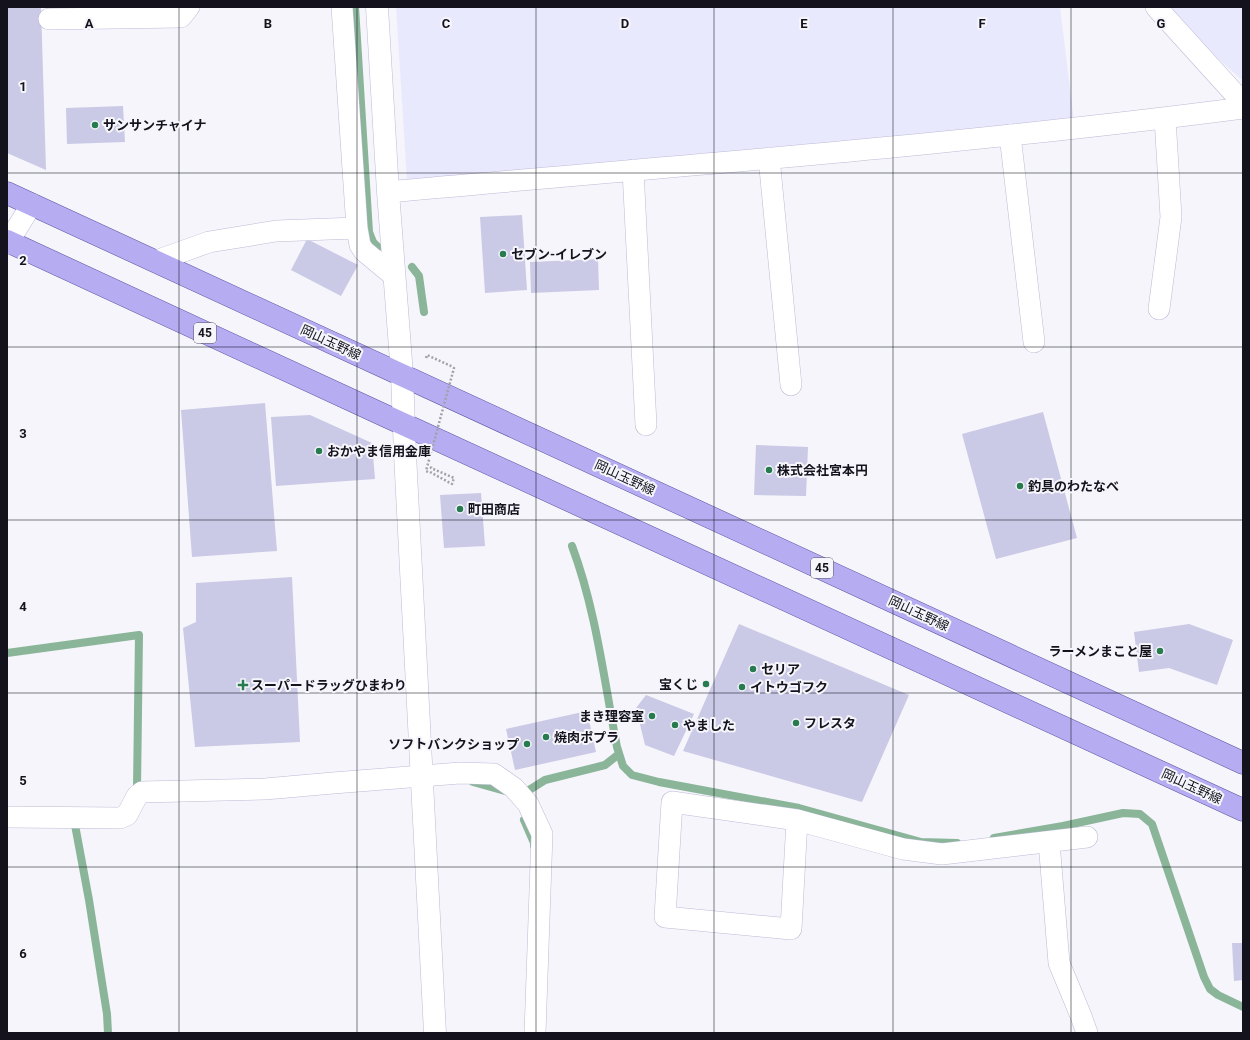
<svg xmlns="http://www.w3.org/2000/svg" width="1250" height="1040" font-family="Roboto,'Noto Sans JP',sans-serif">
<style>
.built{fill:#e9e9fe}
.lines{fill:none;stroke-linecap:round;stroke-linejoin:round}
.stream{stroke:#8ab599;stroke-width:8}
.building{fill:#cac9e6}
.street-casing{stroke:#bcbbd7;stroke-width:22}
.secondary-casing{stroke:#bcbbd7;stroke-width:23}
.primary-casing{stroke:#5c53a1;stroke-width:23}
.path{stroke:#a2a1a9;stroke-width:2.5;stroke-dasharray:2 2;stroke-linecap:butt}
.street{stroke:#fff;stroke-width:21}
.secondary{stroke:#fff;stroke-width:22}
.primary{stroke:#b5acf1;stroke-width:22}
.path-bridge{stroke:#a2a1a9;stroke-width:2.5;stroke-dasharray:2 2;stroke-linecap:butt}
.grid{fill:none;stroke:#14131d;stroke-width:1;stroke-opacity:0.55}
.poi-dot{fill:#277b4e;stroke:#f5f5fb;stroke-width:1.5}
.labels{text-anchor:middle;stroke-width:4;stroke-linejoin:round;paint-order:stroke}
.shield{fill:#f5f5fb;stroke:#585760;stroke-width:1}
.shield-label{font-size:12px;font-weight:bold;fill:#14131d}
.poi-label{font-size:13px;font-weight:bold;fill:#14131d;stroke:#f5f5fb;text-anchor:start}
.street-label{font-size:13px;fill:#14131d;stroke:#f5f5fb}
.grid-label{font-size:13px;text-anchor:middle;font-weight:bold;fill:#14131d;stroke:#f5f5fb;stroke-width:4;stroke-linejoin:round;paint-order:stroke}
</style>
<rect width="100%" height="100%" fill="#f5f5fb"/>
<!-- built -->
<path class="built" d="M396,7H1060L1074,121L407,181Z
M1169,7H1243V81L1212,53Z"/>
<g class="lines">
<!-- stream -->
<path class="stream" d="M355,7L369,232L373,242L378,247
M412,267L419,276L424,312
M572,546C596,610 604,680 617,747L623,766L632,775L659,782L799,808L921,842L957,843
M7,653L139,635L137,788L140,793
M473,782L505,791
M526,792L545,780L605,765L619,754
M524,820L534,843V846
M81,824L75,825L89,900L107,1014L108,1033
M994,838L1063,826L1123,813L1140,814L1152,824L1204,977L1210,989L1218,995L1243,1007"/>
</g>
<!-- building -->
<path class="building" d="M7,7H41L46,170L7,153Z
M123,106L125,142L67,144L66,108Z
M522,215L527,290L485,293L480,217Z
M307,239L358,265L341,296L291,270Z
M598,259L599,290L531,293L530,262Z
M265,403L277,551L192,557L181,410Z
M1043,412L1077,538L996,559L962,434Z
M310,415L372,443L375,479L276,486L271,417Z
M756,445L808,447L806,496L754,495Z
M481,493L485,546L444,548L440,495Z
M292,577L300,742L195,747L183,628L196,622V583Z
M739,624L909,695L862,802L683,751Z
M1189,624L1233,640L1217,685L1169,668L1139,672L1134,632Z
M646,695L694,714L674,756L645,745L636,708Z
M587,711L596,752L515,770L506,729Z
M1232,943H1243V980L1234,981Z"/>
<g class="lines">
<defs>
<path id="street" d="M342,7L357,228L360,245L364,251L394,276
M1156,7L1243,103
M49,19L181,17L189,7
M1010,135L1034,342
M769,158L791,385
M633,170L646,425
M388,192C673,166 959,145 1243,108
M7,244L32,204
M156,261L209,242L276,231L357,228
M1159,309L1171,217L1165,118
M7,817L120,818L127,815L137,796L142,792L265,789L333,783L460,773L494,774L514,788L528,804L542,834L535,1033
M797,820L791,929L665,917L672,802L797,820L903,849L942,854L1087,837
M1049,842L1059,963L1081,1016L1087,1033"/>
<path id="secondary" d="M377,7L388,192L402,374L405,454L435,1033"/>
<path id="primary" d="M7,193L1243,763
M7,241L377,412L1243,810"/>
</defs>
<!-- street casing -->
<use href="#street" class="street-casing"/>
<!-- secondary casing -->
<use href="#secondary" class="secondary-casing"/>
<!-- primary casing -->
<use href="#primary" class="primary-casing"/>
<!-- path -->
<path class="path" d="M426,358L427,355L451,366
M430,472L452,484L454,478L431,468V466"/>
<!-- street -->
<use href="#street" class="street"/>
<!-- secondary -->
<use href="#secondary" class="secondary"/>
<!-- primary -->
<use href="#primary" class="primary"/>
<!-- path-bridge -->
<path class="path-bridge" d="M428,472L426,471L454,368L451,366"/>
</g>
<!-- grid -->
<path class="grid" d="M179,7V1033M357,7V1033M536,7V1033M714,7V1033M893,7V1033M1071,7V1033M7,173H1243M7,347H1243M7,520H1243M7,693H1243M7,867H1243"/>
<!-- markers -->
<g class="poi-dot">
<circle cx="95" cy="125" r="4"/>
<circle cx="503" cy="254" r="4"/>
<circle cx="319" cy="451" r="4"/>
<circle cx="769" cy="470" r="4"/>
<circle cx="1020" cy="486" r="4"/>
<circle cx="460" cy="509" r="4"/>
<circle cx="1160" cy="651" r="4"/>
<circle cx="753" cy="669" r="4"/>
<circle cx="706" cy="684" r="4"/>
<path d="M241 679h4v4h4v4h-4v4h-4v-4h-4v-4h4z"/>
<circle cx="742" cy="687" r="4"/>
<circle cx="652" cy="716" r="4"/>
<circle cx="796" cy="723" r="4"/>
<circle cx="675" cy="725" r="4"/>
<circle cx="546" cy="737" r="4"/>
<circle cx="527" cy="744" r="4"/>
</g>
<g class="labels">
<!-- shield labels -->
<g class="shield">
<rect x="194" y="323" width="22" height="20" rx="3"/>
<rect x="811" y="558" width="22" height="20" rx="3"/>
</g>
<g class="shield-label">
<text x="205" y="337">45</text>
<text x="822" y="572">45</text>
</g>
<!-- poi labels -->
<g class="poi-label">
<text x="103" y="130">サンサンチャイナ</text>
<text x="511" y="259">セブン-イレブン</text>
<text x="327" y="456">おかやま信用金庫</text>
<text x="777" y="475">株式会社宮本円</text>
<text x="1028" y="491">釣具のわたなべ</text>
<text x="468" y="514">町田商店</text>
<text x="1152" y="656" text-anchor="end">ラーメンまこと屋</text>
<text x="761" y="674">セリア</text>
<text x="698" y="689" text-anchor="end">宝くじ</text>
<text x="251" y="690">スーパードラッグひまわり</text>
<text x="750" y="692">イトウゴフク</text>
<text x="644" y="721" text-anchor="end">まき理容室</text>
<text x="804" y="728">フレスタ</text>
<text x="683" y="730">やました</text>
<text x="554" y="742">焼肉ポプラ</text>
<text x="519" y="749" text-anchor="end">ソフトバンクショップ</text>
</g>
<!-- street labels -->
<g class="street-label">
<text transform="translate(331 342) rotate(25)" y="5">岡山玉野線</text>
<text transform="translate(625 477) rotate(25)" y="5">岡山玉野線</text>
<text transform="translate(919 613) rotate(25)" y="5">岡山玉野線</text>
<text transform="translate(1192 786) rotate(25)" y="5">岡山玉野線</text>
</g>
</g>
<g class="grid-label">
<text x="89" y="28">A</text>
<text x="268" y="28">B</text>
<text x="446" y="28">C</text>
<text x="625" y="28">D</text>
<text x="804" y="28">E</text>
<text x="982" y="28">F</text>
<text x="1161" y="28">G</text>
<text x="23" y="91">1</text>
<text x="23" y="265">2</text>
<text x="23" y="438">3</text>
<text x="23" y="611">4</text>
<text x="23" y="785">5</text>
<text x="23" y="958">6</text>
</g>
<!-- border -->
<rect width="1250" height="1040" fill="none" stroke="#14131d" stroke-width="16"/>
</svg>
